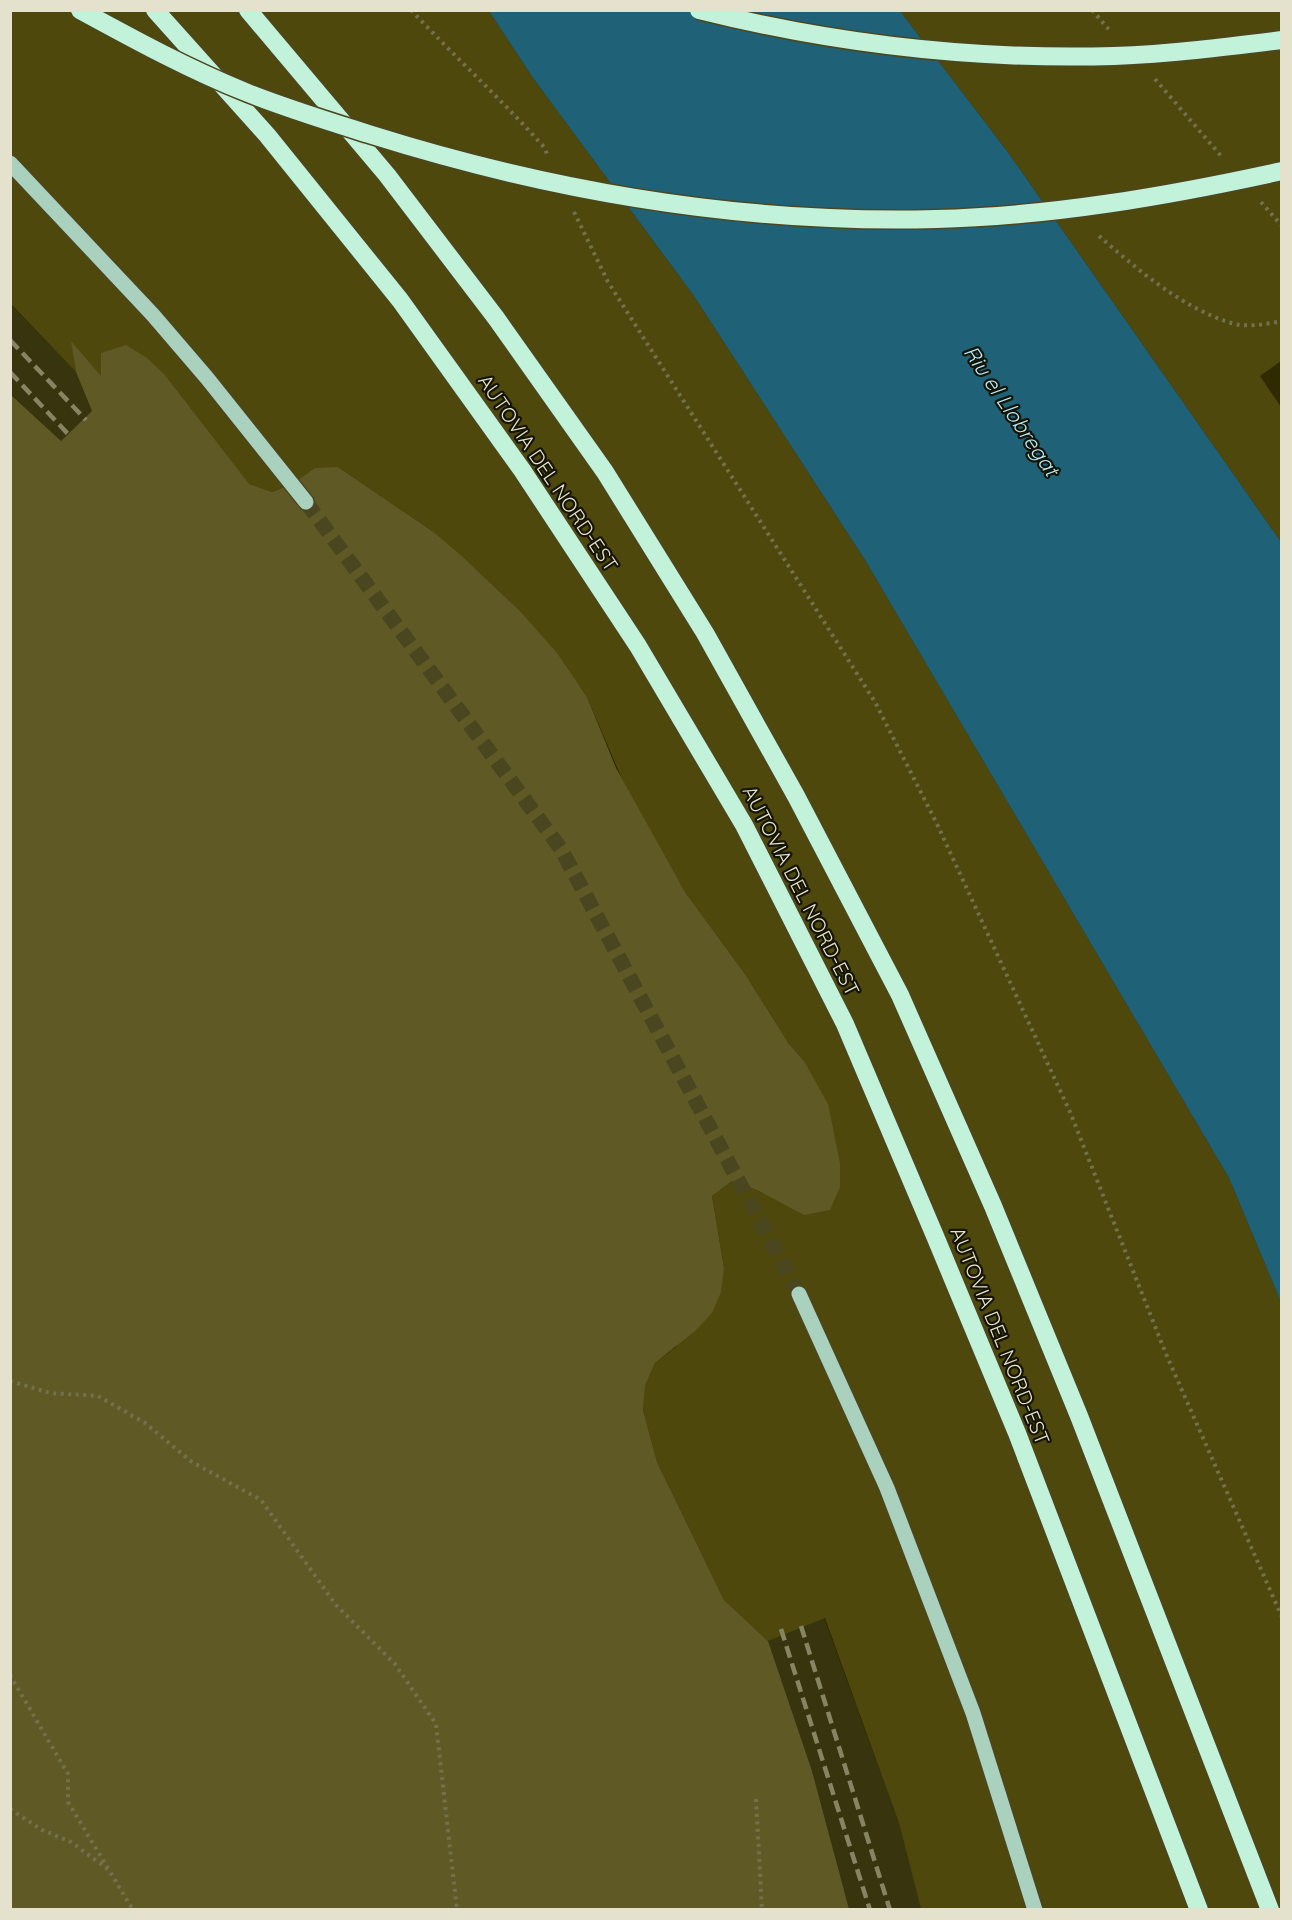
<svg xmlns="http://www.w3.org/2000/svg" width="1292" height="1920" font-family="Quicksand,sans-serif">
<style>
.built{fill:#38350e}
.green{fill:#4e480d}
.forest{fill:#5f5a25}
.water{fill:#1f6278}
.lines{fill:none;stroke-linecap:round;stroke-linejoin:round}
.primary-tunnel{stroke:#4a461f;stroke-width:15;stroke-dasharray:15 8;stroke-linecap:butt}
.primary-casing{stroke:#4c4721;stroke-width:18}
.motorway-casing{stroke:#4c4721;stroke-width:21}
.path{stroke:#73704d;stroke-width:4;stroke-dasharray:3 4.5;stroke-linecap:butt}
.primary{stroke:#a9d1bd;stroke-width:15}
.motorway{stroke:#c2f2da;stroke-width:18}
.rail{stroke:#878464;stroke-width:4.5;stroke-dasharray:12 6;stroke-linecap:butt}
.motorway-bridge-casing{stroke:#4c4721;stroke-width:21;stroke-linecap:butt}
.motorway-bridge{stroke:#c2f2da;stroke-width:18}
.labels{text-anchor:middle;stroke-width:4.5;stroke-linejoin:round;paint-order:stroke}
.street-label{font-size:20px;fill:#e4e2cc;stroke:#141304}
.water-label{font-size:21px;font-style:italic;fill:#b3e8fd;stroke:#141304}
</style>
<rect width="100%" height="100%" fill="#2f2a00"/>
<!-- built -->
<path class="built" d="M10,304L76,372L92,411L61,441L11,394Z
M824,1618L899,1823L921,1909H849L812,1771L768,1641Z"/>
<!-- green -->
<path class="green" d="M11,11H489L533,78L694,296L865,560L1229,1178L1281,1302V1909H921L899,1823L825,1618L768,1641L724,1600L657,1462L643,1410L644,1385L655,1363L676,1347L724,1268L712,1196L732,1181L757,1190L780,1202L804,1061L789,1044L745,974L685,892L628,793L587,697L573,677L520,611L462,556L435,533L338,467L272,492L248,484L165,375L101,377L72,343L76,372L11,304Z
M900,11H1281V361L1260,376L1281,407V542L1007,151Z"/>
<!-- forest -->
<path class="forest" d="M71,341L101,376V353L126,345L147,358L165,375L249,484L272,492L293,484L315,468L338,467L435,533L462,556L520,611L557,653L587,697L616,768L685,892L745,974L789,1044L804,1061L828,1104L840,1163V1187L830,1210L804,1215L757,1190L732,1181L712,1196L724,1268L721,1292L712,1313L695,1331L655,1363L645,1385L643,1410L657,1462L724,1600L768,1641L812,1771L849,1909H11L10,394L61,441L92,411L76,372Z"/>
<!-- water -->
<path class="water" d="M489,11H900L1007,151L1281,542V1302L1229,1178L865,560L694,296L533,78Z"/>
<g class="lines">
<!-- primary-tunnel -->
<path class="primary-tunnel" d="M306,502L561,849L799,1294"/>
<defs>
<path id="primary" d="M10,163L153,315L207,378L306,502
M799,1294L887,1488L973,1713L1035,1910"/>
<path id="motorway" d="M155,10L267,135L400,300L522,470L638,646L744,825L845,1024L935,1236L1017,1433L1199,1910
M248,10L387,175L496,318L605,472L705,633L796,796L900,995L993,1206L1079,1416L1270,1910"/>
</defs>
<!-- primary casing -->
<use href="#primary" class="primary-casing"/>
<!-- motorway casing -->
<use href="#motorway" class="motorway-casing"/>
<!-- path -->
<path class="path" d="M411,10C455,57 501,99 544,147L548,156
M1092,10L1111,32
M1155,79L1222,157
M1261,202L1282,226
M574,212L608,282L875,702L937,824L1070,1112L1166,1354L1282,1617
M1099,236C1138,270 1181,307 1231,323C1246,328 1266,324 1282,321
M10,1381L50,1393L98,1396L145,1423L192,1462L261,1500L336,1605L395,1664L436,1724L457,1910
M10,1675L68,1774V1802L109,1870
M756,1799L762,1910
M10,1809L42,1830L71,1842L109,1870L133,1910"/>
<!-- primary -->
<use href="#primary" class="primary"/>
<!-- motorway -->
<use href="#motorway" class="motorway"/>
<!-- rail -->
<path class="rail" d="M10,340L86,420
M10,372L68,434
M801,1626L890,1910
M781,1629L870,1910"/>
<defs>
<path id="motorway-bridge" d="M80,10C135,40 190,70 248,93C288,109 331,122 372,135C554,192 745,224 936,219C1053,216 1168,196 1282,171
M699,10C835,44 975,60 1114,56C1170,54 1226,47 1282,40"/>
</defs>
<!-- motorway-bridge casing -->
<use href="#motorway-bridge" class="motorway-bridge-casing"/>
<!-- motorway-bridge -->
<use href="#motorway-bridge" class="motorway-bridge"/>
</g>
<g class="labels">
<!-- street labels -->
<g class="street-label">
<text transform="translate(548 473) rotate(56)" y="7">AUTOVIA DEL NORD-EST</text>
<text transform="translate(801 891) rotate(63)" y="7">AUTOVIA DEL NORD-EST</text>
<text transform="translate(1000 1336) rotate(68)" y="7">AUTOVIA DEL NORD-EST</text>
</g>
<!-- water labels -->
<g class="water-label">
<text transform="translate(1011 411) rotate(56)" y="7">Riu el Llobregat</text>
</g>
</g>
<!-- border -->
<rect width="1292" height="1920" fill="none" stroke="#e4e2cc" stroke-width="24"/>
</svg>
